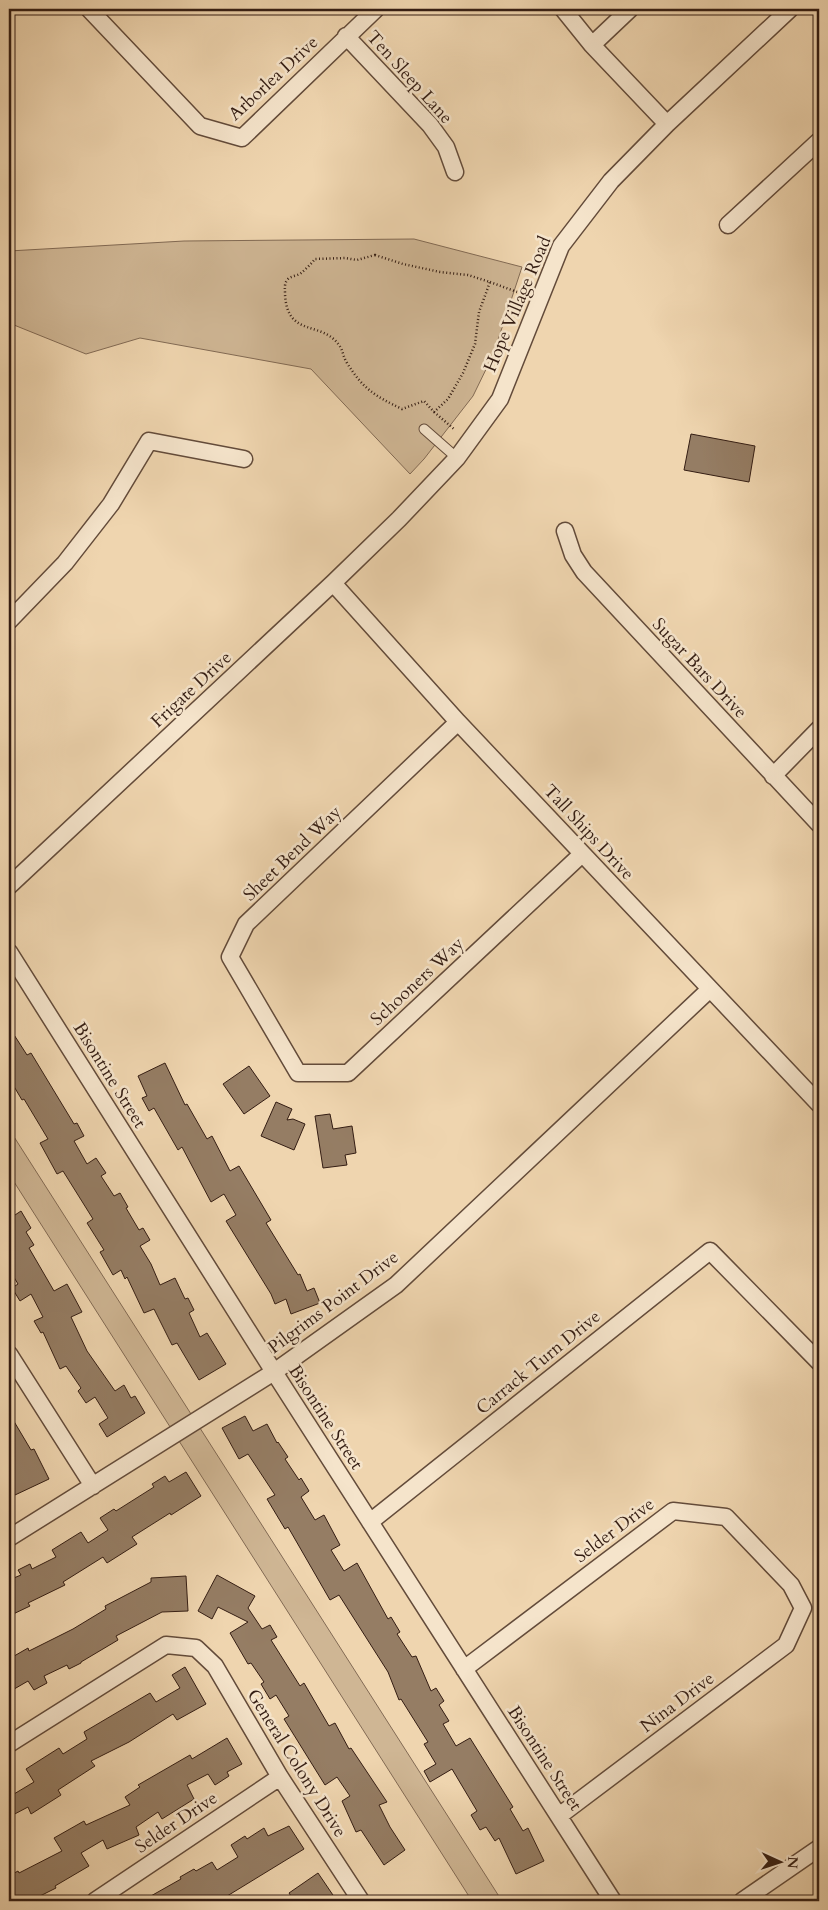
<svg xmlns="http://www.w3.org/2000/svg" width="828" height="1910" font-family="Cardo,serif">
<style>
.green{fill:#cfb694;stroke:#826a54}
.building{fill:#957d64;stroke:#341d13}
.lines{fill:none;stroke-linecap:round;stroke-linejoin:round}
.lane-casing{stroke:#634b3a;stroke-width:11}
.street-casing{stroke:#634b3a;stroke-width:19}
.path{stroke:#341d13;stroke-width:2.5;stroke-dasharray:1 2.5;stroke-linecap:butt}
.lane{stroke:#f5e4cb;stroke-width:9}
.street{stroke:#f5e4cb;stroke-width:16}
.labels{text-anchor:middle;stroke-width:5;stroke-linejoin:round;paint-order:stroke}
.street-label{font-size:18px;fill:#341d13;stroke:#f5e4cb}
</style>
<rect width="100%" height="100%" fill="#efd5af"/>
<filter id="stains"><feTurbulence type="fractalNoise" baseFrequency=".004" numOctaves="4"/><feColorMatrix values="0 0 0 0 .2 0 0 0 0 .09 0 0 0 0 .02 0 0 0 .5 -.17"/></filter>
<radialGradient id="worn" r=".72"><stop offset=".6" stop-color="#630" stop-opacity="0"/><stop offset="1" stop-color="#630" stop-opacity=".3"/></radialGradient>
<!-- green -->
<path class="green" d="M414,239L522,267L493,355L473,396L424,459L410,474L311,369L140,338L86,354L9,323V251L184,241Z
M9,1129L502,1901H472L9,1174Z"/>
<!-- building -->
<path class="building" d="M691,434L755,446L749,482L684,470Z
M9,1027L27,1055L31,1053L74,1124L77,1123L84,1136L74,1141L87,1164L96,1158L106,1173L101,1176L114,1196L120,1193L128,1207L126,1208L139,1230L143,1228L150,1240L140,1246L151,1264L160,1285L175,1278L185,1299L188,1298L194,1310L189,1313L200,1337L207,1333L226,1364L199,1380L177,1343L172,1345L154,1309L144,1313L127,1277L125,1279L121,1270L113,1275L100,1252L104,1250L87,1223L93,1219L63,1171L57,1174L40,1143L48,1139L24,1099L22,1100L9,1078Z
M165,1063L185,1105L187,1104L207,1139L212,1136L230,1171L239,1166L271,1220L266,1223L298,1275L300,1274L307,1291L314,1288L320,1303L291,1314L286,1299L275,1304L271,1294L226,1221L236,1215L224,1194L211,1202L182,1147L178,1150L154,1108L149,1111L142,1098L147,1096L138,1076Z
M249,1066L270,1096L244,1114L223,1084Z
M276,1102L292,1109L287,1120L293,1119L305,1124L294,1150L261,1136Z
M330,1114L333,1129L352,1126L356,1153L345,1155L347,1165L323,1168L315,1116Z
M21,1211L31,1228L26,1232L34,1245L29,1248L54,1291L67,1284L82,1312L71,1317L87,1351L115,1391L124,1385L131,1398L135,1396L145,1413L107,1437L99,1424L108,1418L95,1397L86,1403L78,1391L81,1388L66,1366L60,1369L43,1332L41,1333L34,1321L43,1317L31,1294L20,1301L12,1288L18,1284L9,1269V1219Z
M9,1413L31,1450L34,1449L49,1479L15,1495L9,1482Z
M245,1416L253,1431L267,1424L277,1443L278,1442L288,1457L285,1459L299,1480L301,1478L309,1491L301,1497L315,1520L324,1515L340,1545L331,1550L344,1571L357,1563L388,1619L391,1617L400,1632L397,1634L412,1657L416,1656L431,1691L436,1688L444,1701L439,1705L449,1721L443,1724L456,1746L470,1738L513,1807L510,1809L523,1831L528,1828L544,1861L516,1874L499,1838L495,1841L486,1827L480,1830L471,1815L477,1811L452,1769L430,1782L424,1771L436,1764L424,1744L428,1742L401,1699L399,1700L388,1672L339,1595L330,1600L288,1527L285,1529L267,1499L275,1495L248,1454L239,1459L222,1428Z
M186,1472L201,1496L171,1515L170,1513L132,1537L137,1544L107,1563L103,1557L63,1582L65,1585L28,1603L30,1606L9,1616V1580L21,1575L18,1570L30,1564L32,1569L56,1557L52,1550L81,1532L88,1543L108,1530L100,1518L114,1509L116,1511L154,1487L152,1484L165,1476L169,1482Z
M217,1575L255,1596L248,1608L262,1629L270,1625L277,1637L271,1640L300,1686L304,1683L329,1726L335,1723L349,1749L351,1748L387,1802L379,1805L390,1827L405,1850L384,1865L361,1830L356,1832L342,1801L350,1796L337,1777L325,1785L284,1719L289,1716L276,1695L270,1699L261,1684L264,1682L251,1663L248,1664L230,1633L248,1622L218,1607L212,1619L198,1611Z
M186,1576L188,1611L162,1612L116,1636L118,1640L81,1662V1663L69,1669L67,1665L44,1676L47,1683L34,1690L28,1681L9,1692V1659L28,1648L29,1651L73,1629L106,1609L105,1606L151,1582V1578Z
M185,1667L206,1704L177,1720L173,1714L129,1742L91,1761L95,1766L58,1790L61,1795L31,1814L28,1807L9,1817V1797L34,1782L26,1769L59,1748L63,1754L87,1739L84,1732L150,1693L156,1702L180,1688L172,1675Z
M227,1738L242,1764L227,1772L229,1776L215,1785L208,1774L187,1785L194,1799L162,1819L158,1812L136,1827L139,1835L107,1849L103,1840L81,1853L89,1866L55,1886L56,1888L30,1901H9V1876L18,1871L19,1873L62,1851L54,1838L84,1821L86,1825L130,1805L125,1797L140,1787L138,1785L190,1755L192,1759Z
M289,1826L304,1849L219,1901H142L181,1879L180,1877L194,1869L196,1871L212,1862L217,1870L238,1857L231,1845L245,1836L247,1839L264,1828L268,1836Z
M318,1873L337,1901H294L289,1893Z"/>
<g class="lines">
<defs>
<path id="lane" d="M424,429L457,458"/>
<path id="street" d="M89,9L200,126L242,138L376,9
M563,9L592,45L667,124
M346,36L430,125L446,147L455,172
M592,45L630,9
M728,225L819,141
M565,531L573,555L584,572L819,824
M333,583L458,722L819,1104
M9,621L65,563L111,504L149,441L244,459
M458,722L246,924L230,957L298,1073H348L582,854
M773,776L819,729
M9,886L333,583L399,519L457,458L500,399L561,246L611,181L667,124L790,9
M9,952L274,1372L613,1901
M9,1354L93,1486
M370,1522L710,1251L819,1362
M9,1538L274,1372L396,1285L710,989
M464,1669L673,1511L726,1517L791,1585L803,1608L786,1645L559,1816
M9,1744L166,1645L196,1648L215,1666L280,1777L361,1901
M95,1901L280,1777
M742,1901L819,1848"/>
</defs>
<!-- lane casing -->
<use href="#lane" class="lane-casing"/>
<!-- street casing -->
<use href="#street" class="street-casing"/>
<!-- path -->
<path class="path" d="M375,255L403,264L440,272L468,275L490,282L479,312L475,344L463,373L448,399L434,412L424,401L402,409C375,396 363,389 347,363C343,357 343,350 339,345C321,320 287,338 285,294C285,288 284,283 288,279C291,276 297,276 301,273C306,269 311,264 315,259L345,258L357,260Z
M490,282L517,292
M434,412L454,429"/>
<!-- lane -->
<use href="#lane" class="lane"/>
<!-- street -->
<use href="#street" class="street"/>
</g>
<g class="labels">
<!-- street labels -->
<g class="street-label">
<text transform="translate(410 77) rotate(48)" y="6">Ten Sleep Lane</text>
<text transform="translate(273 78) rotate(-43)" y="6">Arborlea Drive</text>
<text transform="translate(517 304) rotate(-67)" y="6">Hope Village Road</text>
<text transform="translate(700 668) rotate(47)" y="6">Sugar Bars Drive</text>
<text transform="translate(191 689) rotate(-43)" y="6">Frigate Drive</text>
<text transform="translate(589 832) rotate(47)" y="6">Tall Ships Drive</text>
<text transform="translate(292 853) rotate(-44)" y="6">Sheet Bend Way</text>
<text transform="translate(417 981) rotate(-43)" y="6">Schooners Way</text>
<text transform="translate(110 1075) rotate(58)" y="6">Bisontine Street</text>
<text transform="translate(333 1302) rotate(-37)" y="6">Pilgrims Point Drive</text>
<text transform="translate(538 1362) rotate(-39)" y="6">Carrack Turn Drive</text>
<text transform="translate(326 1417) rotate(57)" y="6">Bisontine Street</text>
<text transform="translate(614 1530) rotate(-37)" y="6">Selder Drive</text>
<text transform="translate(677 1702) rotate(-37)" y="6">Nina Drive</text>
<text transform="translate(545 1758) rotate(57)" y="6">Bisontine Street</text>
<text transform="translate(297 1763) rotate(58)" y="6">General Colony Drive</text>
<text transform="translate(176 1822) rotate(-34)" y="6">Selder Drive</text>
</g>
</g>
<!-- margin -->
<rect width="828" height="1910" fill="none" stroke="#efd5af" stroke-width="30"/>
<rect x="10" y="10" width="808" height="1890" fill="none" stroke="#341d13" stroke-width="2.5"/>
<rect x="15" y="15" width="798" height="1880" fill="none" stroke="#341d13"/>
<!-- north arrow -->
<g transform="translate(780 1862) rotate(93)" stroke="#f5e4cb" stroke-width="4" paint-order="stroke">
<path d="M0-4L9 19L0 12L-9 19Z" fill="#341d13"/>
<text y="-8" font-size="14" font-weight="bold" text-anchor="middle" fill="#341d13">N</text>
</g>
<rect width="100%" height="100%" filter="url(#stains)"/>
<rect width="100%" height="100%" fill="url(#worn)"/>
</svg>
